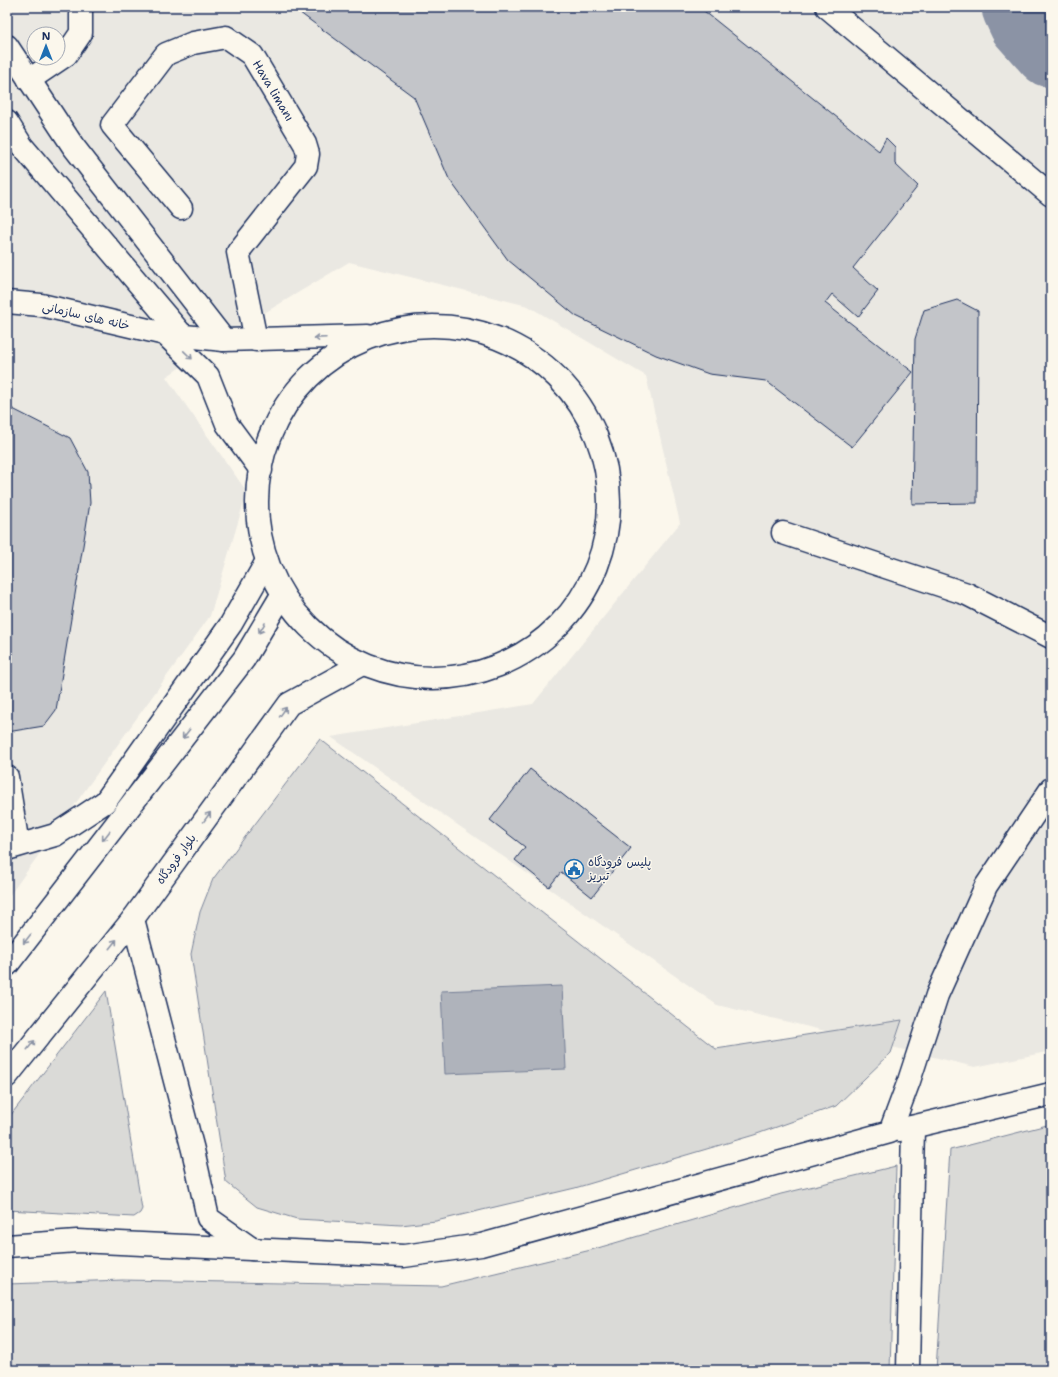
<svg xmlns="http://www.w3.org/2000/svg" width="1058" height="1377" font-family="'Shantell Sans','Playpen Sans Arabic',sans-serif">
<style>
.built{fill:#eae8e2;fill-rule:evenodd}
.green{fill:#dadad7;stroke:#7a849a}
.water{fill:#afb3bb;stroke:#747e96}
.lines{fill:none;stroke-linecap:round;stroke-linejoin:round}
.taxiway{stroke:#8b93a5;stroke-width:73}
.building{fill:#c3c5c9;stroke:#1b2f5e}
.minor-casing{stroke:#1b2f5e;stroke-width:25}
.minor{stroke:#fbf7ec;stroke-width:22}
.oneway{stroke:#8b93a5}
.labels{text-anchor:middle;stroke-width:3;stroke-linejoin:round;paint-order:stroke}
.street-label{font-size:12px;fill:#1b2f5e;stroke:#fbf7ec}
.poi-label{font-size:12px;fill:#1b2f5e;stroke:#fbf7ec;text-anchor:start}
</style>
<rect width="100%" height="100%" fill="#fbf7ec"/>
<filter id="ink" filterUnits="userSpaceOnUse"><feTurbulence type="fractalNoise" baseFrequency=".025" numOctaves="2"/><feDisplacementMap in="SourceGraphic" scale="8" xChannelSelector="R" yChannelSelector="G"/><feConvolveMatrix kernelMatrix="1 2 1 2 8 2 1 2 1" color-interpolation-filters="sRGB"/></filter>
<g filter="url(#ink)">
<!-- built -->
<path class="built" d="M7,7H1051V1051L975,1067L717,1005L331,737L533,704L680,523L646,376L528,306L349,262L228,335L166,377L247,492L210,616L7,899ZM34,34H58V58H34Z"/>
<!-- green -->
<path class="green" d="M320,739L716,1049L902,1020L891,1053L836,1106L754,1135L575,1188L436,1221L401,1225L297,1219L257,1207L226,1182L191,954L200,912L213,879Z
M106,991L142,1209L140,1213L134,1217L7,1210V1120Z
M1051,1124V1370H936L950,1150Z
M896,1166L890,1370H7V1284L123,1280L441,1286L591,1250L781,1194Z"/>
<!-- water -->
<path class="water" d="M562,986L566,1069L445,1074L441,991Z"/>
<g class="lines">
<!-- taxiway -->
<path class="taxiway" d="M1018,7L1025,22L1051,51"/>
</g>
<!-- building -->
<path class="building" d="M292,7H699L879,151L886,138L895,147V164L918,186L853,268L878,291L858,317L832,294L825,303L913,372L852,447L766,381L709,374L656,355L576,316L508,260L449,179L414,97Z
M957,300L978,311L977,503L912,504L915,339L924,310Z
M7,406L70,438L88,472L90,503L56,710L44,726L7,732Z
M530,769L631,848L592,897L561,872L549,887L515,860L525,847L490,820Z"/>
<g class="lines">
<defs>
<g id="minor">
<path d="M827,7L1051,195"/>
<path d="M7,46L73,146L224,340"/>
<path d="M29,80L66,55L81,33V7"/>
<path d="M7,122L22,146L183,336"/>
<path id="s1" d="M181,208L112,125L166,54L193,43L226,37L252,55L305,144L308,154L306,166L238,252L256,340"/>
<path d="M7,302L41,305L165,334"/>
<circle cx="433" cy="502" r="176"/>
<path d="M261,470L227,424L208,376L165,334L224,340L368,336"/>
<path d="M783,533L967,594L1051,637"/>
<path d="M7,777L18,845"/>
<path d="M7,849L55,835L105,802L231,624L267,561"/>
<path d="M133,919L193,1150L208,1218L252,1249"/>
<path d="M7,965L244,659L282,595"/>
<path d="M7,1076L133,919L289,704L362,664"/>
<path d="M899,1130L1051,1094"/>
<path d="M7,1246L77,1241L404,1256L481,1245L890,1132L909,1081L937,995L986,886L1051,789"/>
<path d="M908,1370L913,1127"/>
</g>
</defs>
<!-- minor casing -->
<use href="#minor" class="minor-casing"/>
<!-- minor -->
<use href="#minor" class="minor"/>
</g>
<!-- one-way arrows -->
<defs><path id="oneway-shaft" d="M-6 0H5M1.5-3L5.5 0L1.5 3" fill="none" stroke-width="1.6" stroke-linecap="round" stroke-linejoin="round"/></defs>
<g class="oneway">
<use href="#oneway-shaft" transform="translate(320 338) rotate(178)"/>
<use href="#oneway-shaft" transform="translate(188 355) rotate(44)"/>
<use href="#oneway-shaft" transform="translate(262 628) rotate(121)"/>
<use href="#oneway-shaft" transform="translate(283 712) rotate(-54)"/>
<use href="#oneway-shaft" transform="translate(186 734) rotate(128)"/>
<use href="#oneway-shaft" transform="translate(207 817) rotate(-54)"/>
<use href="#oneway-shaft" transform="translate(106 836) rotate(128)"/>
<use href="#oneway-shaft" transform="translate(27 939) rotate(128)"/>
<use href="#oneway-shaft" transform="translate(113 944) rotate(-51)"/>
<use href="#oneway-shaft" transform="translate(31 1045) rotate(-51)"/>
</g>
</g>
<!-- icons -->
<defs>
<symbol id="civic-ring" viewBox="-11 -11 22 22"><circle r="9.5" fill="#fbf7ec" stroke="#1f6fb2" stroke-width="1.5"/><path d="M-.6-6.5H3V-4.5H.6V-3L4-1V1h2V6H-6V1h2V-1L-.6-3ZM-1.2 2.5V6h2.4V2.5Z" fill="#1f6fb2"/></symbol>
</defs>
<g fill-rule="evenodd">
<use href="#civic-ring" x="563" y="858" width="22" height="22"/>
</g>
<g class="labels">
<!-- street labels -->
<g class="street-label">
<text dy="4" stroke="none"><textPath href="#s1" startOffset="333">Hava limanı</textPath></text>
<text transform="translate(86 316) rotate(13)" y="4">خانه های سازمانی</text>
<text transform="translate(176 859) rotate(-54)" y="4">بلوار فرودگاه</text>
</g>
<!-- poi labels -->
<g class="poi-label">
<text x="588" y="866">پلیس فرودگاه<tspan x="588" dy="14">تبریز</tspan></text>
</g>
</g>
<!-- margin -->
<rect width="1058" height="1377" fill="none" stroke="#fbf7ec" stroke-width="24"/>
<rect x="12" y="12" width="1034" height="1353" fill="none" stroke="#1b2f5e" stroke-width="1.5" filter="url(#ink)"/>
<!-- north arrow -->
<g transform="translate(46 46)"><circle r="19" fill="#fbf7ec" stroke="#a1a7b3"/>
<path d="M0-3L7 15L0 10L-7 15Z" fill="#1f6fb2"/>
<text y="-6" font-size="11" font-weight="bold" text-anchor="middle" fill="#1b2f5e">N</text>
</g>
</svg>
